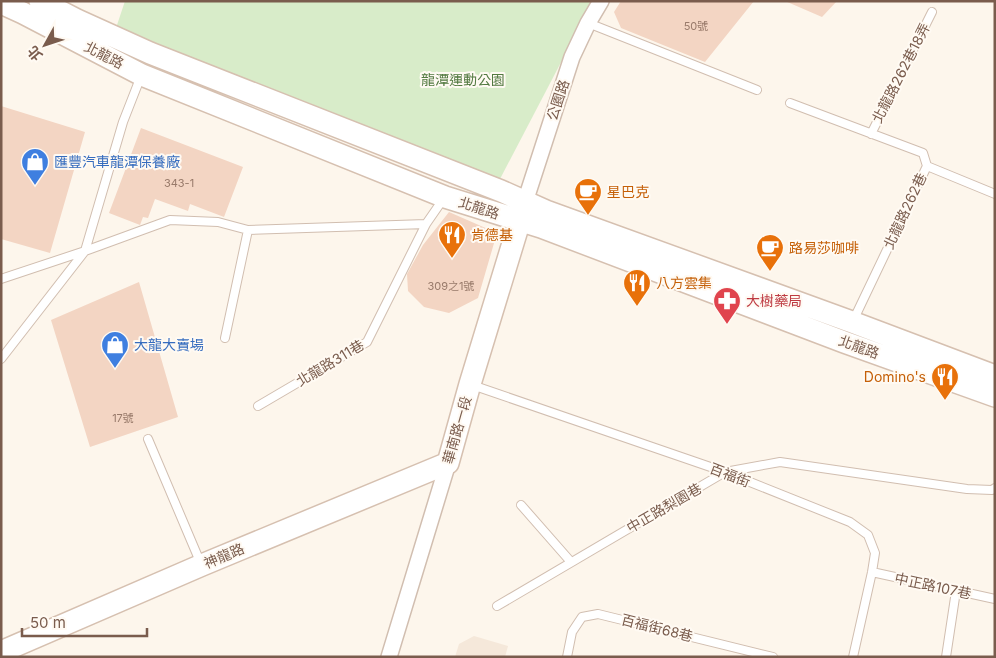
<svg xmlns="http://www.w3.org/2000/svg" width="996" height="658" font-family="Inter,'Noto Sans TC',sans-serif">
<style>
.residential{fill:#f5e8da}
.green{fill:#d8ecc9}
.building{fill:#f3d5c3}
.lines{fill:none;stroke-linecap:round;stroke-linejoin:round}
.service-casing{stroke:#d1beb0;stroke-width:10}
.minor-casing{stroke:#d1beb0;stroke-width:18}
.secondary-casing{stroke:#d6c0b0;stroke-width:24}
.service{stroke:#fff;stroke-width:8}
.minor{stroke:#fff;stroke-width:15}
.secondary{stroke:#fff;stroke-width:21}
.labels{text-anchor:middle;stroke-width:4;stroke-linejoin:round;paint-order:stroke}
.number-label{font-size:11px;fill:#987a6a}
.street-label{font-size:14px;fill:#7a5c4d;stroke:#fffaf3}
.park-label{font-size:14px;fill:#537a41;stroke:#fffaf3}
.shop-label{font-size:14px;fill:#366cbe;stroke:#fffaf3;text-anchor:start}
.food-label{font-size:14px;fill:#c56008;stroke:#fffaf3;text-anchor:start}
.health-label{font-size:14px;fill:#be3a42;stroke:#fffaf3;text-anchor:start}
</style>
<rect width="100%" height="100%" fill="#fdf6ec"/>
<!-- residential -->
<path class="residential" d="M474,636L508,646L505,657H455L459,644Z"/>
<!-- green -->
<path class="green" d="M125,1H593L500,179L116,28Z"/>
<!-- building -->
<path class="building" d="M621,1H754L705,62L621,28L614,12Z
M785,1H837L822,17Z
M1,106L85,132L50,253L1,239Z
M141,128L243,167L224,217L190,204L188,211L155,199L148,218L143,217L140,225L109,213Z
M449,212L497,233L478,298L449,313L424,307L408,291L407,274L423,245Z
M139,282L178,417L90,447L51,320Z"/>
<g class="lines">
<defs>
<path id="service" d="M588,23L757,90
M790,103L923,153L927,166L853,321
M871,134L932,12
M927,166L995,194
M1,279L85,251L170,220L218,222L248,230L426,224
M225,338L248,230
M1,359L85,251L123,122L141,76
M472,385L725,472L850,522L868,535L875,553L872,572L853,657
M258,406L367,342L426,224L444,198
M148,439L201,564
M521,505L571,562
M872,572L995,599
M497,606L725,472L780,462L967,489L992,490L995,488
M567,657L572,632L582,617L598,614L773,657
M946,657L956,591"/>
<path id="minor" d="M525,202L572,57L588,23L601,1
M389,657L448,463"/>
<path id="secondary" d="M40,1L77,20L150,53L501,191L546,211L852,322L995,376
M1,3L23,13L142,75L445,197L541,227L844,342L995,396
M1,652L202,565L448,463L470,384L524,207"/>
</defs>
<!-- service casing -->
<use href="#service" class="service-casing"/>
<!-- minor casing -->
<use href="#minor" class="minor-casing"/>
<!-- secondary casing -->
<use href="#secondary" class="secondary-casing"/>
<!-- service -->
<use href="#service" class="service"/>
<!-- minor -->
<use href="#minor" class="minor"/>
<!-- secondary -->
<use href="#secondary" class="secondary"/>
</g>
<!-- icons -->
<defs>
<symbol id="shop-pin" viewBox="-11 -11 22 30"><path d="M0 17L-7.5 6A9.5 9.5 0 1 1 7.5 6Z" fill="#3f7fe0" stroke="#fffaf3"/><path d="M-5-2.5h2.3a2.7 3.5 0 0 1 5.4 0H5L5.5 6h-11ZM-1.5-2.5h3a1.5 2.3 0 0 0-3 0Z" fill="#fff"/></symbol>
<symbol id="cafe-pin" viewBox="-11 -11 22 30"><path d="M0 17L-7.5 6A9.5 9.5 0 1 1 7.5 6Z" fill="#e8710a" stroke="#fffaf3"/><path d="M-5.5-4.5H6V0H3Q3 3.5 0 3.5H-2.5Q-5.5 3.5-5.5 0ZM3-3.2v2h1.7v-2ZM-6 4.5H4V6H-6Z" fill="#fff"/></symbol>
<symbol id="restaurant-pin" viewBox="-11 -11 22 30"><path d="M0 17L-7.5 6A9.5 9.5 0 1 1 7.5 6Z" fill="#e8710a" stroke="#fffaf3"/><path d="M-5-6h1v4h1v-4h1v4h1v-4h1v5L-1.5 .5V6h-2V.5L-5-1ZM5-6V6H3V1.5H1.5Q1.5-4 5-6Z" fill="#fff"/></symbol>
<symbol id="pharmacy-pin" viewBox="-11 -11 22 30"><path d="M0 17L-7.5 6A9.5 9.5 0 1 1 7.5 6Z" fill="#e0444e" stroke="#fffaf3"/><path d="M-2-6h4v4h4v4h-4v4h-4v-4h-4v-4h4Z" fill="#fff"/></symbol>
</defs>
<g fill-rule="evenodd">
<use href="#shop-pin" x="19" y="146" width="32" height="43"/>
<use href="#cafe-pin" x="572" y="176" width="32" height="43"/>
<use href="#restaurant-pin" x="436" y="219" width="32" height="43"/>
<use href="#cafe-pin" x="754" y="232" width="32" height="43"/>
<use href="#restaurant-pin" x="621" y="267" width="32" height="43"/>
<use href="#pharmacy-pin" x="711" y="285" width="32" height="43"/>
<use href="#shop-pin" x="99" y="329" width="32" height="43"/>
<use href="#restaurant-pin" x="929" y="361" width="32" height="43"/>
</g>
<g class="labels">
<!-- number labels -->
<g class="number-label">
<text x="696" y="30">50號</text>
<text x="179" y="187">343-1</text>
<text x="451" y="290">309之1號</text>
<text x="123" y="422">17號</text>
</g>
<!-- street labels -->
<g class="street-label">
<text transform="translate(104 55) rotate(27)" y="5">北龍路</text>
<text transform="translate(901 73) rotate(-63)" y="5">北龍路262巷18弄</text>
<text transform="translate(558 100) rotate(-72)" y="5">公園路</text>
<text transform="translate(479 208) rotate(18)" y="5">北龍路</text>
<text transform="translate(905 211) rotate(-65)" y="5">北龍路262巷</text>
<text transform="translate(859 347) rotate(20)" y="5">北龍路</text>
<text transform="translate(330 363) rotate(-31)" y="5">北龍路311巷</text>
<text transform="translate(457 430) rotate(-74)" y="5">華南路一段</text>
<text transform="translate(730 475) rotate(21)" y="5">百福街</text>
<text transform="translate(664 508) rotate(-30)" y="5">中正路梨園巷</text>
<text transform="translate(224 556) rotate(-23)" y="5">神龍路</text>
<text transform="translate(933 586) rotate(12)" y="5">中正路107巷</text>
<text transform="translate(657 628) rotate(14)" y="5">百福街68巷</text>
</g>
<!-- park labels -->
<g class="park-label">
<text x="463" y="85">龍潭運動公園</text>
</g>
<!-- shop labels -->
<g class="shop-label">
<text x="54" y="167">匯豐汽車龍潭保養廠</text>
<text x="134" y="350">大龍大賣場</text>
</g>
<!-- food labels -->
<g class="food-label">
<text x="607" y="197">星巴克</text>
<text x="471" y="240">肯德基</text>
<text x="789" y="253">路易莎咖啡</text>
<text x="656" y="288">八方雲集</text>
<text x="926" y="382" text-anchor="end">Domino's</text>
</g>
<!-- health labels -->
<g class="health-label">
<text x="746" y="306">大樹藥局</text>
</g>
</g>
<!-- border -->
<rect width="996" height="658" fill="none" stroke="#7a5c4d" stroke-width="5"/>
<!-- north arrow -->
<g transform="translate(45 45) rotate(230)" stroke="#fffaf3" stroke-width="4" paint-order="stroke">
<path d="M0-4L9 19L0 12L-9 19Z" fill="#7a5c4d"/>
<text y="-8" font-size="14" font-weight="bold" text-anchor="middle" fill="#7a5c4d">北</text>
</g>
<!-- scale -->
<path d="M22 628v8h125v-8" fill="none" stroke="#7a5c4d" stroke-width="2.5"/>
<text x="30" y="628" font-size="15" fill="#7a5c4d" stroke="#fffaf3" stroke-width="4" paint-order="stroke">50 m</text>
</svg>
